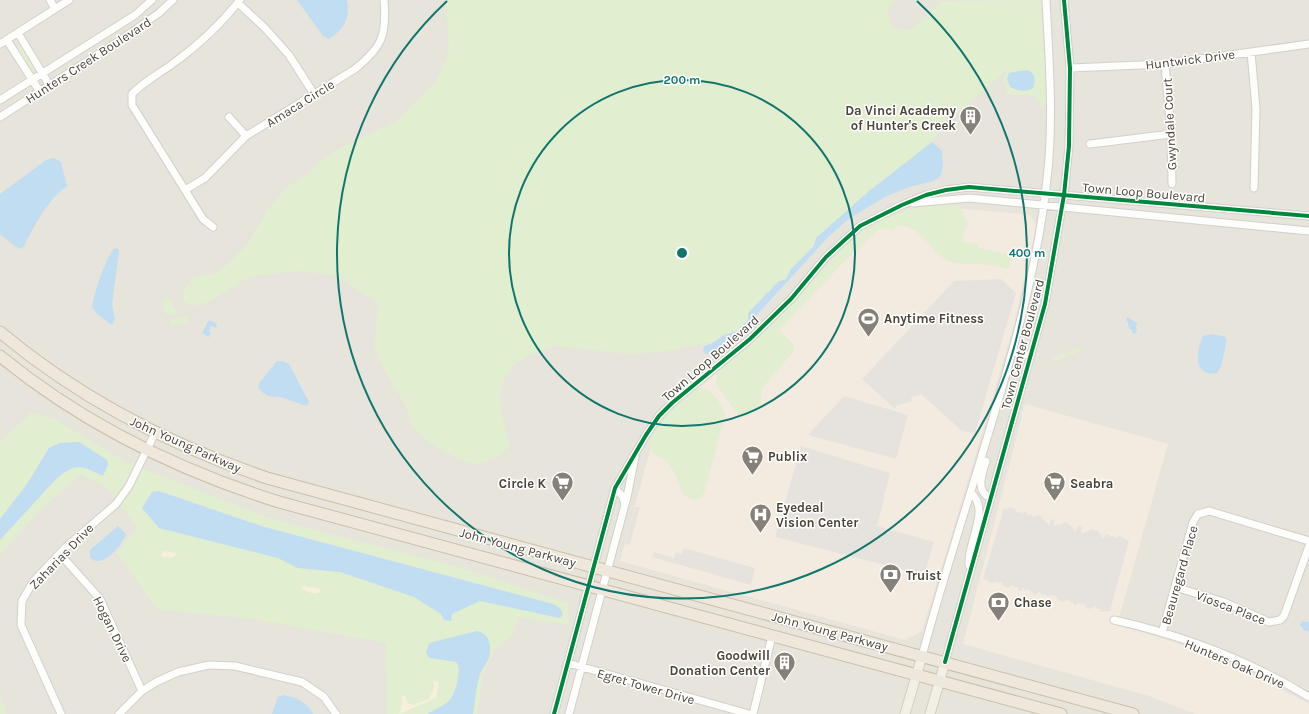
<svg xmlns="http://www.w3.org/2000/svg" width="1309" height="714" font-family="Karla,sans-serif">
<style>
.residential{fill:#e7e4dc}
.commercial{fill:#f3ebdf}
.green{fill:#e1eecf}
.sand{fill:#f7f0da}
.parking{fill:#e6e3df}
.water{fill:#c0ddf1}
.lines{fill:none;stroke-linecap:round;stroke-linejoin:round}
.minor-casing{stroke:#d2d0cb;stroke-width:9}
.major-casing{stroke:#d6cebb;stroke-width:11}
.highway-casing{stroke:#ccbfa9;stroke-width:13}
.minor{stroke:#fdfdfc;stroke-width:7}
.major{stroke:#f2efe6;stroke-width:9}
.highway{stroke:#ede8db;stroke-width:11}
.cycleway-casing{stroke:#fff;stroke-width:6}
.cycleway{stroke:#00873e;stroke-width:4}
.ring{fill:none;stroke:#0f766e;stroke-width:2}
.labels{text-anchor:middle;stroke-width:3;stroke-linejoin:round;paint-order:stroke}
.street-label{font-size:13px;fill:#4b4439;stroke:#fff}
.poi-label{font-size:13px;font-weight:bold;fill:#4b4439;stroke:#fff;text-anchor:start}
.centre{fill:#0f766e;stroke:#fff;stroke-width:2}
.ring-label{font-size:12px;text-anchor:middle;font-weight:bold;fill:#0f766e;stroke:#fff;stroke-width:3;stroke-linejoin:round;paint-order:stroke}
</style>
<rect width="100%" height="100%" fill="#f4f2ee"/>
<!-- residential -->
<path class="residential" d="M0,0H1309V714H0Z"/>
<!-- commercial -->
<path class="commercial" d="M955,208L1031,215L1036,227L1014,324L976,454L922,631L905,640L620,561L652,443L691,394L747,350L768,331L862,234Z
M1025,404L1168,444L1117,625L1177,643L1253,675L1309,704V714H1195L1149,696L963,644Z"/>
<!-- green -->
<path class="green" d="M446,0H896L889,7C888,15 888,25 897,28C916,36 929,11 942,1L1041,0L1047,96L1046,102L1040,108V100H1036V96L1008,94L1003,81L1007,70L942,127L931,145L868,192L817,238L814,246L791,269L786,279L778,282L748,320L737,331L724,335L714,342L666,351L631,354L554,346L527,356L513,366L504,380L500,394L501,412L510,446L497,458L475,464L461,460L436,447L413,429L407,409L379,360L374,347L378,303L334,275L299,271L251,276L206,303L191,306L185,302L182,298L184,289L194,277L218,273L247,245L268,209L287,187L305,176L317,163L342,147L397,121L436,81L449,51Z
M20,44L35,67L34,69L29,68L17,49Z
M952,202L961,208L968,225L965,228L962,242L978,244V248L1014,255L1008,269C1000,267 992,265 983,264C971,263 957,266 946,260C929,249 919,223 896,226L894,230L879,229L841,265L779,330L793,344L794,351L763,387L761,391V403L748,416L738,414L716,384L717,374C731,357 756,341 772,325C806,292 843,236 887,217C905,209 932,204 952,202Z
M168,298L170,300L178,314L166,315L161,300Z
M185,316L189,321L186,323L170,325V319Z
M1078,348H1081L1083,350L1056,361L1048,359Z
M702,387C712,390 723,405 725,416L704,493L700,498L693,500L683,494C678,484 675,469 666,461C661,456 653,456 650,448C645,434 688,389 702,387Z
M32,412L54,419L128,463L275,520L459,567L568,603L569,625L518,617L514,634L494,650L483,674L477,714H387L386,643L254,619L157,609L117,553L137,527L105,486L80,474L40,511L0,554V442Z
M0,693L7,714H0Z"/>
<!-- sand -->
<path class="sand" d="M165,551L176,553V555L172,558L162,557L161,554Z
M304,585L308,587L319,588L321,591C315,597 307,591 301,588Z
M433,680L439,683L436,698L399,714L402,704V696H405L408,703L413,705L429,699L434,688Z"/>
<!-- parking -->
<path class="parking" d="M1001,279L1016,293L975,433L962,431L921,394L911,398L912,401L896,406L895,409L862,379L954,281Z
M844,396L908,415L896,459L808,435Z
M801,446L890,473L877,526L934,542L924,575L775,537Z
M635,507H640L630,544L625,545Z
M1008,507L1014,508L1017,513L1019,511L1023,514L1024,511L1027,512L1028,516L1031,514L1033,517L1038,515L1043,516L1042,518L1049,525L1051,519L1055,520L1053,526L1062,524L1063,522L1068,523L1076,532L1078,526L1082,527L1081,534L1092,529L1098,531L1103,539L1106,534L1109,535L1110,537L1114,536L1115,538L1120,536L1129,541L1110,611L1100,612L1101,609H1097L1096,606L1090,609L1086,608L1083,603L1081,605L1078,602L1077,605L1073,604V601L1069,602L1068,599L1063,602L1059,601L1055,595L1046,596V594L1042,595L1040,592L1035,595L1028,589L1026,591L1023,588L1022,591L1018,590L1019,587H1014L1013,585L1008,588L1004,586L1000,581L999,583L996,581L994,583L988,582V580L983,579L1004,508L1007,509Z
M684,548L755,568L751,585L652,557L654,552L674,558L676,552L682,554Z"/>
<!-- water -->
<path class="water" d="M297,0H347C350,19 345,28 329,39L323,36Z
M1026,70C1036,73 1035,79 1034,87C1027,93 1018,91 1010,87L1007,79L1009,73Z
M932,142L942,151L943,167L940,177L933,181L909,187L885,197L850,218L829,236L744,329L711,353L706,354L703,351L704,346L711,344L724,335L737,331L748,320V313L778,282L786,279L791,269L814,246L816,238L868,192Z
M54,158L61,162L67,186C46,201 35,226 22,249L16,247L0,234V194L46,160Z
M117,248L119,250L112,304L115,319L112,325L97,314L92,307C95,288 104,265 113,249Z
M1127,317L1137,323L1136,328L1137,331L1135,334L1132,333V330L1129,329L1128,322L1126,320Z
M209,320L217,324L216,328L211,326L209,331L211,333L209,337L202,333Z
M1213,334L1225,337L1227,340L1221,366L1217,373C1193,378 1196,350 1203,336Z
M277,361H283L289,364L309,402L307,406L280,397L268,396L262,392L258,387L260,382Z
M79,442L107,460L108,465L103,476C82,466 77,462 57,478L0,540V519L27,484L49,448L60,443Z
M159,491L261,526L553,604L560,608L563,614L560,618L480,601L452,614L451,621L444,620L441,614L414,597L340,572L298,568L278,558L159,528L142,508L152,492Z
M118,526L126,534C122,546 103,569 90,558V550Z
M1303,621L1309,622V632L1303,630V627L1300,626V624Z
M477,631C490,634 492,647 489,658C486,665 481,670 479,677C476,689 475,702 473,714H427C434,710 443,706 449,701C455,695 463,668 456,662L430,658L426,653L429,643Z
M283,695C296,697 307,702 313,714H272L278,697Z"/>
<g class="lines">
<defs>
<path id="minor" d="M50,0L55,9
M238,3L265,28L289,55L314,94
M18,33L50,86
M7,40L40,92
M0,44L69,0
M1251,52L1256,109L1254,188
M1165,64L1171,134L1172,184
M1070,68L1165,64L1309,44
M0,100L135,15L152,0
M0,117L119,41L159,13L173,0
M229,117L246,136
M1090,144L1171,134
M185,190L205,178L246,136L355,69C382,47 387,36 384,0
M913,203L969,198L1309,231
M213,227L203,219L132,105V94C143,82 157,75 171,65C196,47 221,24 240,0
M1013,351L1030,356
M986,461C982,475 975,490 990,498
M615,488L623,497L625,505
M60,554L100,599L142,691
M969,565C967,542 991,510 971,493
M1175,587L1224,602L1269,622L1280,620L1284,616L1309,546
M1114,620C1181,635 1250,661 1309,697
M1162,633L1193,522L1198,514L1209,511L1309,541
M922,656C947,562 979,470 1005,377C1024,312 1040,247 1047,179C1054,120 1049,59 1046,0
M945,662L1045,304L1064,195L1069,146L1070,68L1064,0
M568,663L749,714
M61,714L21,625L22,601L33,582L65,548L116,504L129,486L155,433
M119,714L142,691L156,682L178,672L209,665L235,666L302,682L324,697L336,714
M554,714L615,488L646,435L659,416L672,403L750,339L791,299L826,257L860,226L902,205L926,195L946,190L969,187L1309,216
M569,714L627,497L635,457
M753,714L772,636"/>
<path id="major" d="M905,714L922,656
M930,714L945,662"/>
<path id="highway" d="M0,332C79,398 170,445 267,478L1133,714
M0,356C83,424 177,470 279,502L1061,714"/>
</defs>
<!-- minor casing -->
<use href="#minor" class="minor-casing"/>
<!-- major casing -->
<use href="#major" class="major-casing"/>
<!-- highway casing -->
<use href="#highway" class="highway-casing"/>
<!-- minor -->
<use href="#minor" class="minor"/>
<!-- major -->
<use href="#major" class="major"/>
<!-- highway -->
<use href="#highway" class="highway"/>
<defs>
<path id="cycleway" d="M945,662L1045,304L1064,195L1069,146L1070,68L1064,0
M554,714L615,488L646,435L659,416L672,403L750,339L791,299L826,257L860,226L902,205L926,195L946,190L969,187L1309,216"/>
</defs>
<!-- cycleway casing -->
<use href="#cycleway" class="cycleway-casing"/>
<!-- cycleway -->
<use href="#cycleway" class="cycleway"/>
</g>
<!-- distance rings -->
<g class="ring">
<circle cx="682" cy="253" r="173"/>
<path d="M917 1A345 345 0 1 1 447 1"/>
</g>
<!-- icons -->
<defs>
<symbol id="building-pin" viewBox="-11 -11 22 30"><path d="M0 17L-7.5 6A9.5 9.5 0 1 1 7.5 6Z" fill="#868178" stroke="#fff"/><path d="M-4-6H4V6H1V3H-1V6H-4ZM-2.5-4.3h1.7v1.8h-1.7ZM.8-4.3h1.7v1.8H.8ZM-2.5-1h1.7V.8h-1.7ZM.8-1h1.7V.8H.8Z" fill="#fff"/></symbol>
<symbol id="stadium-pin" viewBox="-11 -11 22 30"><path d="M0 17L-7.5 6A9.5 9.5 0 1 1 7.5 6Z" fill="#868178" stroke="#fff"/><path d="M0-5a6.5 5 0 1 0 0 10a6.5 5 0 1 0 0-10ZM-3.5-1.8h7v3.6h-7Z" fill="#fff"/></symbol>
<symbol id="supermarket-pin" viewBox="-11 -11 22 30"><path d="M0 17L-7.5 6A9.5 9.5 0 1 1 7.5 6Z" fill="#868178" stroke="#fff"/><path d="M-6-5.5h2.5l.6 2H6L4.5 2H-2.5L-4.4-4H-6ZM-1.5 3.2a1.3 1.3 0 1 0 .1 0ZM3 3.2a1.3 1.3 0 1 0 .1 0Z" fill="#fff"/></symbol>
<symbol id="hospital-pin" viewBox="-11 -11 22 30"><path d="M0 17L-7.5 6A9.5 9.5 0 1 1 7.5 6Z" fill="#868178" stroke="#fff"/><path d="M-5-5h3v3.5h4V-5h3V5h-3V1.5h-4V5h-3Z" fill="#fff"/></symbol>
<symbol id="bank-pin" viewBox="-11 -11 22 30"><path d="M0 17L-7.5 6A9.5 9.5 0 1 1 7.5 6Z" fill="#868178" stroke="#fff"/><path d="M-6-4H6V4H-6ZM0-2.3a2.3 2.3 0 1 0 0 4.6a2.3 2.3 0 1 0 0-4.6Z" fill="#fff"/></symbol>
</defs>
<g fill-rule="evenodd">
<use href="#building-pin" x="958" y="104" width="25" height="34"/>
<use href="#stadium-pin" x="856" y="306" width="25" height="34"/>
<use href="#supermarket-pin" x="740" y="444" width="25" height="34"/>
<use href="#supermarket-pin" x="550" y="470" width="25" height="34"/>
<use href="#supermarket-pin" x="1042" y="470" width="25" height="34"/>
<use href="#hospital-pin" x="748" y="502" width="25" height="34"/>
<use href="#bank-pin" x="878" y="562" width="25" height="34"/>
<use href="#bank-pin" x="986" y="590" width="25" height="34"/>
<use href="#building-pin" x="772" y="650" width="25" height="34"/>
</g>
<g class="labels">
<!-- street labels -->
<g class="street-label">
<text transform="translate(1190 59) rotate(-7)" y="5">Huntwick Drive</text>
<text transform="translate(88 60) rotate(-33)" y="5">Hunters Creek Boulevard</text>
<text transform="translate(300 103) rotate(-32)" y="5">Amaca Circle</text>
<text transform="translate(1169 124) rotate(-93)" y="5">Gwyndale Court</text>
<text transform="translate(1144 192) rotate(5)" y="5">Town Loop Boulevard</text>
<text transform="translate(1022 344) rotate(-75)" y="5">Town Center Boulevard</text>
<text transform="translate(710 358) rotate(-41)" y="5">Town Loop Boulevard</text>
<text transform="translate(186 444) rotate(24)" y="5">John Young Parkway</text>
<text transform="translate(518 547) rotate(15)" y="5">John Young Parkway</text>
<text transform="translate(61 556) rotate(-46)" y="5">Zaharias Drive</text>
<text transform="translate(1179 575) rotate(-74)" y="5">Beauregard Place</text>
<text transform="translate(1231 607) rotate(21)" y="5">Viosca Place</text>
<text transform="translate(113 629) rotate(64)" y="5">Hogan Drive</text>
<text transform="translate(830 631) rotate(15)" y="5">John Young Parkway</text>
<text transform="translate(1235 663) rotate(23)" y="5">Hunters Oak Drive</text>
<text transform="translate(646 686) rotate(16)" y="5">Egret Tower Drive</text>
</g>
<!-- poi labels -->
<g class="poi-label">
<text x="956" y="115" text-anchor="end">Da Vinci Academy<tspan x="956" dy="15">of Hunter's Creek</tspan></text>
<text x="884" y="323">Anytime Fitness</text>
<text x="768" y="461">Publix</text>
<text x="546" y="488" text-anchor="end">Circle K</text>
<text x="1070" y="488">Seabra</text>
<text x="776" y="512">Eyedeal<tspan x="776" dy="15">Vision Center</tspan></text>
<text x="906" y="580">Truist</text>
<text x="1014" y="607">Chase</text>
<text x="770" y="660" text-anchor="end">Goodwill<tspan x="770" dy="15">Donation Center</tspan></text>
</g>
</g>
<circle cx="682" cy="253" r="6" class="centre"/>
<g class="ring-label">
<text x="682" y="84">200 m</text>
<text x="1027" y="257">400 m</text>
</g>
</svg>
